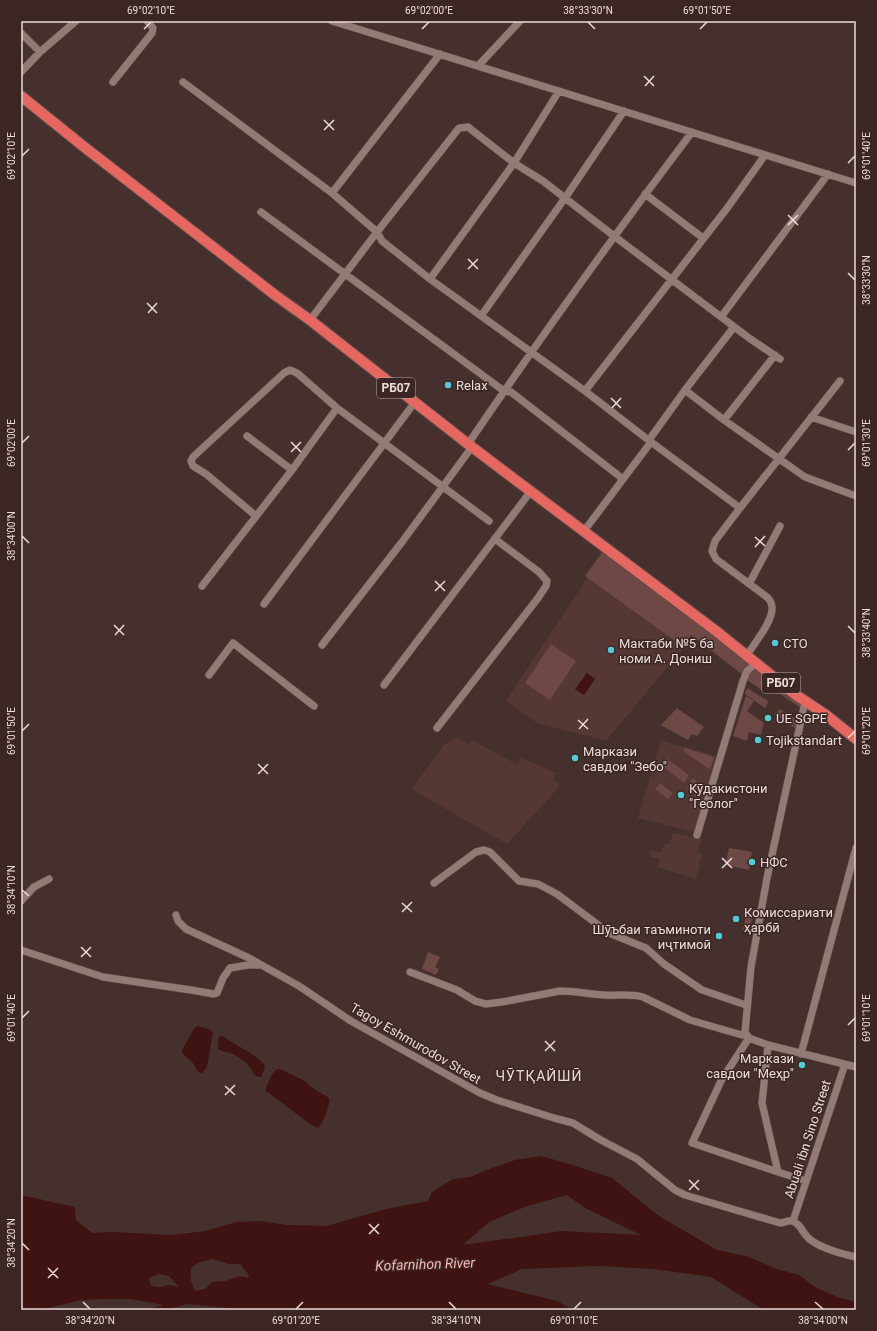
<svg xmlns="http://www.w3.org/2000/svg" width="877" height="1331" font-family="Roboto,sans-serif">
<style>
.built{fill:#553835}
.green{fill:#6d4844}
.water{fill:#3e1311;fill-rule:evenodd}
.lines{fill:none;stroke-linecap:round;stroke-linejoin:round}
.minor-casing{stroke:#604f4d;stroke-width:8}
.highway-casing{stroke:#604f4d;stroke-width:12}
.minor{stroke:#947a77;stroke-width:7}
.highway{stroke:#e5675f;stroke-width:10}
.ticks{fill:none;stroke:#eadbd9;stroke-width:1.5}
.poi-dot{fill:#52cbd9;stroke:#3b2624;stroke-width:1.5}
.labels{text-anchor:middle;stroke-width:3;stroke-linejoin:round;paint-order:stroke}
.shield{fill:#3b2624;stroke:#b6a5a3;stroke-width:1}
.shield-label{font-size:12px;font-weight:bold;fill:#eadbd9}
.poi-label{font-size:13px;fill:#eadbd9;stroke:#3b2624;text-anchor:start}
.street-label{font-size:13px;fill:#eadbd9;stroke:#3b2624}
.neighbourhood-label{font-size:14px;letter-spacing:1px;fill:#eadbd9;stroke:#3b2624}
.water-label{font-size:14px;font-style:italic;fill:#f9b7af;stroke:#3b2624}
.neatline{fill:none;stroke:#eadbd9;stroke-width:1.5}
.ticks-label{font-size:10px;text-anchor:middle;fill:#eadbd9}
</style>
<rect width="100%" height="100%" fill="#46302e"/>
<!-- built -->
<path class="built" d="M592,571L688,642L606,741L537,723L506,701Z
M457,737L469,745L472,740L518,765L521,758L556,773L553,779L560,786L507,844L413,790V787L444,745Z
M661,740L716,756L694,832L638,818Z
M673,833L702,839L697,853L702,854L696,879L657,867L660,859L649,856L651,850L661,853L665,843L670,844Z"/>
<!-- green -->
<path class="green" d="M605,548L754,662L743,675L691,635L685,648L585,576Z
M551,644L576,661L550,700L525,683Z
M756,663L805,702L804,710L768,686L763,691L744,678Z
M747,688L768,701L767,705L765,708L745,694Z
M746,696L754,701L747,711L764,723L761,735L749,732L747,741L733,736Z
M677,708L704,727L697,736L692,734L688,740L661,725Z
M780,709L797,720L795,728L774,714Z
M685,748L714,757L710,770L684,751Z
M666,758L689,775L684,783L661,765Z
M693,778L702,786L698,797L694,795L695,791L687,787Z
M660,783L673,793L668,799L655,789Z
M729,848L752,852L749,870L725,865Z
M747,908L754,909L749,933L743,931Z
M428,952L440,957L435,967L439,969L436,975L422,969Z"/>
<!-- water -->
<path class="water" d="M587,673L595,679L584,695L575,689Z
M198,1026L209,1029L213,1032L207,1067L202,1073L198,1072L193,1063L182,1053V1050L195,1027Z
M222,1036L255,1056L264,1064L265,1067L261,1077L255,1076C250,1065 239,1055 227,1052C223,1051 222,1051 218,1049L219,1037Z
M277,1069H280L305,1081L311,1087L329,1098C330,1106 324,1122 318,1128L310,1124L265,1090L272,1074Z
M541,1156L573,1165L612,1178L659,1216L717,1250L746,1256L777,1269L799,1275L815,1287L837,1297L856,1302V1310H764L711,1277L654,1269L597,1266L522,1269L488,1284L557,1301L573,1310H250L187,1304L165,1310H147L163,1305L131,1299H105L82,1300L39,1310H21V1195L75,1207L76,1220L92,1233L112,1232L172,1235L205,1231L236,1222L260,1221L287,1225L326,1226L386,1209L428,1201L432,1192L453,1179L470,1177L489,1169L515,1160ZM567,1195L585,1208L641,1235L562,1231L463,1245L489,1222L527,1206ZM213,1259L228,1264H240L249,1275L248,1278L239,1276L225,1281L212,1282L205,1289L195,1291L191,1281V1268L200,1262ZM159,1274L169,1276L179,1287L169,1285L160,1287L151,1286L149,1278Z"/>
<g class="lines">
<defs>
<path id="minor" d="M332,21L856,183
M21,33L40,52
M478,66L520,21
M21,72L40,52L76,21
M113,82L152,33L153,28L147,21
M183,82L332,193L377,232L310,320
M332,193L440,54
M645,194L703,238
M261,212L504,391L511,392L623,479
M430,279L514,163L559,91
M481,316L565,198L624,111
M721,317L828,174
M685,390L734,327
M585,391L728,207L765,155
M811,417L856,432
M724,420L775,355
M247,436L292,470
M649,440L685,390L724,420L805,477L856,496
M468,444C540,338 615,234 692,132
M740,508L840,381
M256,516L206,474L193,466L191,461L193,457L284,373L290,370L297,373L337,408L489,521
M584,531L651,442
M749,584L780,526
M202,586L292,470L337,408
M264,604L415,402
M322,645L402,542L472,447
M747,655C754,644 773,621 772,608C772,603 770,600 767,597L716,559L712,551L715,541L740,508L651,442L585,391L430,279L382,241L377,232L459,128L468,127L514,163L543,181L614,236L749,338L780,359
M209,675L233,643L314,706
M384,685L531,491
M805,702L767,878L751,967L745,1032L749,1038L768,1045L856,1067
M437,728L538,598L546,586L547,581L539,572L495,539
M697,835L743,681L747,671L756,663
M434,883L476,852L484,850L490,852L519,881L538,884L557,894L609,933L646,948L664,964L702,990L746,1005
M21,901L34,887L49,879
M176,915L178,921L186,929L249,958L299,986L351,1021L480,1093L497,1100L554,1118L573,1123L599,1139L637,1159L675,1190L685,1195L780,1223C784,1223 788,1220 792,1221C802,1224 803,1236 812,1241C824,1249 842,1254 856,1257
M21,950L103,977L191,990L214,994L217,993L223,978L230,968L248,965H259
M410,972L457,990L475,1001L486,1004L502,1002L560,991C575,991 590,994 605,995C618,996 630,993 643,997L690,1020L742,1035L746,1034
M749,1038L722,1079L692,1143L778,1172L762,1103L768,1045
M801,1054L856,848
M778,1172L806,1181
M793,1221L845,1064"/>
<path id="highway" d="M21,96L83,146L275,295L310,320L468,444L716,631L796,695L826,715L856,739"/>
</defs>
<!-- minor casing -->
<use href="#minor" class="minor-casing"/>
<!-- highway casing -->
<use href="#highway" class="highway-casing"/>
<!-- minor -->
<use href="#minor" class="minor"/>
<!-- highway -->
<use href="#highway" class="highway"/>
</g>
<!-- ticks -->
<path class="ticks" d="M588,22L595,29M144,29L151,22M422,29L429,22M700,29L707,22M644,76L654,86M645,86L654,76M324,120L334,130M324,130L334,120M22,156L29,149M848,163L855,156M788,215L798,225M788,225L798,215M468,259L478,269M468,269L478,259M848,273L855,280M147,303L157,313M148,313L157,303M611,398L621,408M612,408L621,398M291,442L301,452M22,443L29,436M848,450L855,443M291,452L301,442M22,536L29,543M755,537L765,546M755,547L765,536M435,581L445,591M435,591L445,581M114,625L124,635M848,626L855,633M115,635L124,625M578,720L588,729M579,729L588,719M22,731L29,724M848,738L855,731M258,764L268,774M258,774L268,764M722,858L732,868M722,868L732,858M22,890L29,896M402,903L412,912M402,912L412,902M81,947L91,957M81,957L91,947M22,1018L29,1011M848,1025L855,1018M545,1041L555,1051M545,1051L555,1041M225,1086L235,1095M225,1095L235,1085M689,1180L699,1190M689,1190L699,1180M369,1224L379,1234M369,1234L379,1224M22,1243L29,1250M48,1268L58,1278M48,1278L58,1268M83,1302L90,1309M449,1302L456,1309M815,1302L823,1309M296,1309L303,1302M574,1309L581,1302"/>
<!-- markers -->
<g class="poi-dot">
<circle cx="448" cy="385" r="4"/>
<circle cx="775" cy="643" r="4"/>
<circle cx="611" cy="650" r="4"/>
<circle cx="768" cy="718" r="4"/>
<circle cx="758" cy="740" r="4"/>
<circle cx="575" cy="758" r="4"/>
<circle cx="681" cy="795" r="4"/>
<circle cx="752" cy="862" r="4"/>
<circle cx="736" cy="919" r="4"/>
<circle cx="719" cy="936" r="4"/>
<circle cx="802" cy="1065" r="4"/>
</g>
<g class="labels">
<!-- shield labels -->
<g class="shield">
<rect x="377" y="378" width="38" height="20" rx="3"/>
<rect x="762" y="673" width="38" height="20" rx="3"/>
</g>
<g class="shield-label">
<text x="396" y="392">РБ07</text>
<text x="781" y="687">РБ07</text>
</g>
<!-- poi labels -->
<g class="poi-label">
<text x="456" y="390">Relax</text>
<text x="619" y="648">Мактаби №5 ба<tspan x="619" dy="15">номи А. Дониш</tspan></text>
<text x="783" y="648">СТО</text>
<text x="776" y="723">UE SGPE</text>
<text x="766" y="745">Tojikstandart</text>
<text x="583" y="756">Маркази<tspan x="583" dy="15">савдои "Зебо"</tspan></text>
<text x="689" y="793">Кӯдакистони<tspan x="689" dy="15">"Геолог"</tspan></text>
<text x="760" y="867">НФС</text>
<text x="744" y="917">Комиссариати<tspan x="744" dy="15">ҳарбӣ</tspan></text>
<text x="711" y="934" text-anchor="end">Шӯъбаи таъминоти<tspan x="711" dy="15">иҷтимоӣ</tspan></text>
<text x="794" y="1063" text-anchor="end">Маркази<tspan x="794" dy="15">савдои "Меҳр"</tspan></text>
</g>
<!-- street labels -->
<g class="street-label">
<text transform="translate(416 1043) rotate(30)" y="5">Tagoy Eshmurodov Street</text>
<text transform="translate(807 1139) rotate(-72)" y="5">Abuali ibn Sino Street</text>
</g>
<!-- neighbourhood labels -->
<g class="neighbourhood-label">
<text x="539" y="1081">ЧӮТҚАЙШӢ</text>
</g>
<!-- water labels -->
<g class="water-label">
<text transform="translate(425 1264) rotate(-2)" y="5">Kofarnihon River</text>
</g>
</g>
<!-- border -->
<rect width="877" height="1331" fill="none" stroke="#3b2624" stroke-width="44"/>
<rect x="22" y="22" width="833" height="1287" class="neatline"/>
<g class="ticks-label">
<text x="151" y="14">69°02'10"E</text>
<text x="429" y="14">69°02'00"E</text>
<text x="588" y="14">38°33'30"N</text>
<text x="707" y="14">69°01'50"E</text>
<text transform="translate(866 156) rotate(-90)" y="4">69°01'40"E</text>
<text transform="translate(11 156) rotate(-90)" y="4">69°02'10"E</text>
<text transform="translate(866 280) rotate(-90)" y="4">38°33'30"N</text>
<text transform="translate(866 443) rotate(-90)" y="4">69°01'30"E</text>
<text transform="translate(11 443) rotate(-90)" y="4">69°02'00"E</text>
<text transform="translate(11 536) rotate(-90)" y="4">38°34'00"N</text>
<text transform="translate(866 633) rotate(-90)" y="4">38°33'40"N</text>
<text transform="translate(866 731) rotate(-90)" y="4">69°01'20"E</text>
<text transform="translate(11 731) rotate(-90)" y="4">69°01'50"E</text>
<text transform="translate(11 890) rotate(-90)" y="4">38°34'10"N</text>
<text transform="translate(866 1018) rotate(-90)" y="4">69°01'10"E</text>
<text transform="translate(11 1018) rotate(-90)" y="4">69°01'40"E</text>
<text transform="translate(11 1243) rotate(-90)" y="4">38°34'20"N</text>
<text x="90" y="1324">38°34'20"N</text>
<text x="296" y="1324">69°01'20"E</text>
<text x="456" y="1324">38°34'10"N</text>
<text x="574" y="1324">69°01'10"E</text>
<text x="823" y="1324">38°34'00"N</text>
</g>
</svg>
